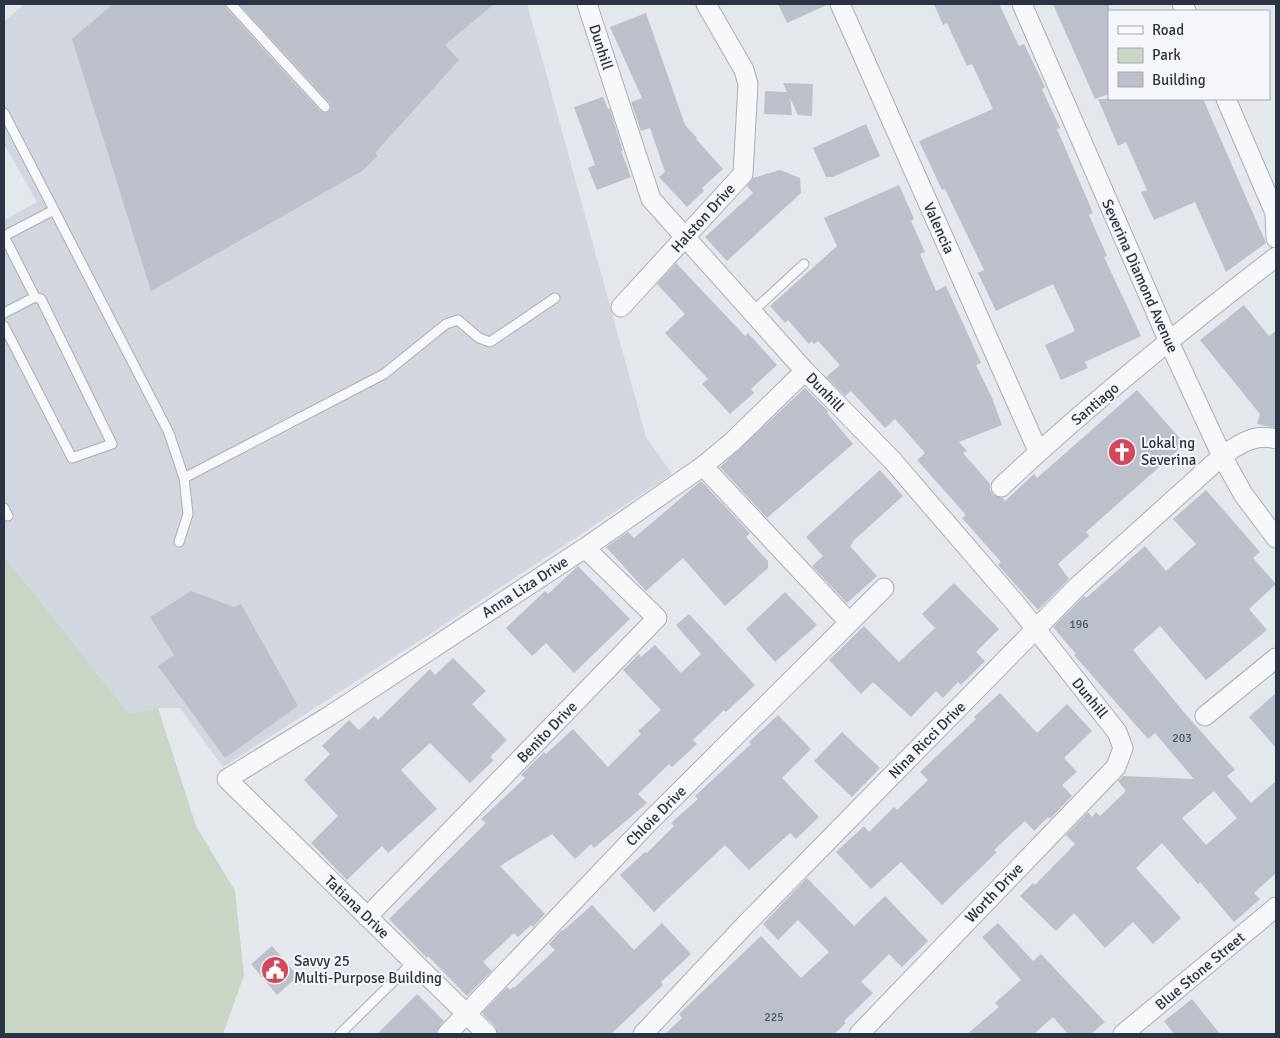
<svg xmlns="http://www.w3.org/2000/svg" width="1280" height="1038" font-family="Signika,sans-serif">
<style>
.built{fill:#d2d6de}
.green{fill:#c9d6c5}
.building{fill:#bbc0ca;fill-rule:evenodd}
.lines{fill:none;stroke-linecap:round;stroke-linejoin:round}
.service-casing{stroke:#a9aeb7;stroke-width:11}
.minor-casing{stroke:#a9aeb7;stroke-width:21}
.service{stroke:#f7f8fa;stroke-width:9}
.minor{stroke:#f7f8fa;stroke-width:19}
.labels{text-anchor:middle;stroke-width:4;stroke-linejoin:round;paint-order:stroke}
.number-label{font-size:12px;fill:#4f5766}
.street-label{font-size:15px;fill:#2b3445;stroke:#f4f6f9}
.poi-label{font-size:15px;fill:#2b3445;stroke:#f4f6f9;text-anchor:start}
</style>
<rect width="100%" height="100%" fill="#e4e7ec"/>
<!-- built -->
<path class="built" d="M24,4H527L646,437L672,474L425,637L223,767L180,708H158L129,714L41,602L4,557V220L37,202L4,144V22Z"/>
<!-- green -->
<path class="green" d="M4,557L41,602L129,714L158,708L196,826L235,891L244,975L223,1034H4Z"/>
<!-- building -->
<path class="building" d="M113,4H225L226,8L320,111L326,113L331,109L330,103L239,4H494L445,45L459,60L375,153L378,156L362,171L151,291L72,39Z
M778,4H829L787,23Z
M934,4H999L1019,46L1024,44L1045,87L1042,89L1060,128L1057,129L1093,213L1089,215L1107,256L1104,257L1141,336L1085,362L1088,368L1061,380L1045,345L1075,331L1053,284L996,311L978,273L984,270L945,189L942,190L919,141L993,109L972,64L967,66L947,23L943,25Z
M1053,4H1109V94L1095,99Z
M646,13L685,125L697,138L696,139L723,169L702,188L704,191L687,207L659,177L665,172L650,128L641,131L631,102L642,98L610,27Z
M783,83L813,84L812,116L798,115L790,98L792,115L764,114L765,91L787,92Z
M603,97L608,109H610L623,151H621L631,177L597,190L588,168L595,165L574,107Z
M1098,99H1203L1266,243L1226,272L1195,202L1154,220L1141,192L1147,190L1126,142L1118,146Z
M866,124L880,156L833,177H826L813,148Z
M780,170L800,178L801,193L727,261L705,237L753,193L747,186L753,178Z
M899,185L914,219L911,221L925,252L920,254L936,291L946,286L981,363L976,365L992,398L1002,425L959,442L967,451L963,453L990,484V490L993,495L1003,498L1005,501L1034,474L1037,478L1137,390L1185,444L1086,532L1089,536L1058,564L1069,579L1038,610L998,565L1001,562L962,518L966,515L917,460L925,453L895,419L885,428L851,391L845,396L826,377L840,365L818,341L814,344L811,341L809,344L788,320L785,323L770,306L837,246L824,218Z
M676,263L745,336L748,333L777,365L751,389L754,393L730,414L702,384L708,379L665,333L685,314L657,284Z
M1244,305L1269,336L1276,331V428L1257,424L1260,414L1200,340Z
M805,388L828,411L827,413L853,444L767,518L720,467Z
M880,470L903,496L852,542L853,543L850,546L877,576L847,603L812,566L823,556L806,537Z
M701,481L750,533L746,537L768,561V568L725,606L683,558L646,591L606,547L628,532L634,538Z
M1206,490L1260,552L1253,558L1276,584L1249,609L1267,630L1206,680L1160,626L1133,650L1182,710L1235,770L1227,776L1251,803L1276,781V873L1254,893L1260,899L1234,922L1200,882L1198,884L1162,843L1136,868L1181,918L1153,944L1133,922L1105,948L1074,913L1056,931L1020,896L1033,883L1035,885L1075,844L1066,835L1088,812L1092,817L1096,812L1100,816L1126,791L1118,781L1123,776L1194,779L1155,733L1148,739L1074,655L1076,654L1053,627L1084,596L1086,598L1145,546L1166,571L1196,544L1173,519ZM1214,791L1237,818L1206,845L1182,818Z
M578,566L630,619L574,673L546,643L532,656L506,628L545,591L548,594Z
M954,583L999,629L976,652L985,661L961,685L958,682L943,698L936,691L911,717L873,682L861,694L829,660L864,626L899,662L935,628L922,614Z
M191,591L234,607L241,604L298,706L225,758L158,666L174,655L150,617Z
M785,592L817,625L775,662L746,629Z
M689,614L755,685L726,712L724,710L693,740L697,744L672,767L669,764L638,794L647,803L594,848L591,844L575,859L552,834L500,866L545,914L533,927L531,925L518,937L514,933L483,962L492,971L467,996L428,956L427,958L389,919L486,823L481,819L525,778L521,774L524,772L544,752L546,754L573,729L608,767L641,734L638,731L661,710L623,670L639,654L641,657L655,645L681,673L701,654L676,625Z
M453,658L486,691L472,704L507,740L490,757L494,760L470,783L430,743L401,770L437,809L388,853L382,846L347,880L311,843L338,816L304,780L330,754L322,746L349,720L359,730L374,716L378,720L430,669L435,675Z
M1000,693L1037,733L1067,704L1092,731L1064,758L1077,772L1062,785L1072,796L1050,819L1048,817L1034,831L1025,821L994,850L997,852L942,905L901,862L871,889L836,852L864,826L869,832L894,807L897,810L928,780L920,772L976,719L974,717Z
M1276,693V748L1249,717Z
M778,715L811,749L782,778L819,817L796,839L790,833L749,870L725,845L654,912L620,875L645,852L647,853L674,826L671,823L698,799L695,796L751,744L749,742Z
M842,732L880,768L852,797L814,761Z
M807,878L854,926L885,896L928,941L902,967L889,954L861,982L873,993L844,1021L846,1023L834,1034H665L682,1018L679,1014L761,936L801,978L829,952L798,920L778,940L763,924Z
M592,905L634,950L662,923L691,954L661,982L663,985L611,1034H498L495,1026L482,1013L507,987L510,990L513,987L514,988L555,950L549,944L561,931L565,929Z
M998,923L1033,961L1041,954L1105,1022L1091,1034H1068L1053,1017L1034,1034H967L999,1007L995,1003L1021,980L982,937Z
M272,946L298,976L277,995L251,964Z
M417,994L444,1021L439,1027L436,1034H377Z
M1192,999L1220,1034H1174L1164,1021Z"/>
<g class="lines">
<defs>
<path id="service" d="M231,4L325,107
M4,113L169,433L184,478L188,514L179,542
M752,312L804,264
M4,313L35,297
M4,326L72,458L112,444L41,299L35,297L4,236L54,210
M184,478L384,374L446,324L458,320L479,338L490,342L555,298
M4,508L8,516
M340,1034L413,962"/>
<path id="minor" d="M587,4L651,199L805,371L892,460L1016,604L1117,732L1123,748L1116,767L859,1034
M840,4L1038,451
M1022,4L1169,342L1222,456L1243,494L1276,538
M1182,4L1186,11
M1226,99L1275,213L1276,238
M621,307L743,174L748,84L744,70L706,4
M703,466L849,622
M1001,487C1088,405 1182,329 1276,257
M1205,716L1276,658
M367,917L657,618L585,548
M447,1034L647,824L884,588
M487,1034L227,779L331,715L585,548L703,466L732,442L805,371
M643,1034L747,923L1078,586L1222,456C1239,444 1255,433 1276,439
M1123,1034L1276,907"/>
</defs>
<!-- service casing -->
<use href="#service" class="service-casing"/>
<!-- minor casing -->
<use href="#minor" class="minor-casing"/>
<!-- service -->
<use href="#service" class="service"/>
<!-- minor -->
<use href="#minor" class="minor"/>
</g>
<!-- icons -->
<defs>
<symbol id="church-disc" viewBox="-11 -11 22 22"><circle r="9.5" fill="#d1495b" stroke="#f4f6f9"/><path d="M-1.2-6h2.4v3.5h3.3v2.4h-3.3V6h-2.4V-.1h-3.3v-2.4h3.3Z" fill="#fff"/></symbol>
<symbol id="civic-disc" viewBox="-11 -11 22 22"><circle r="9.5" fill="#d1495b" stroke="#f4f6f9"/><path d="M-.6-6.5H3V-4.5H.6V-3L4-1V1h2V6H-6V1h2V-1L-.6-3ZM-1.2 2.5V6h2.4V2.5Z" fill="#fff"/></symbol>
</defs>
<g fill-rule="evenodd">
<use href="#church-disc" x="1106" y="436" width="32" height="32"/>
<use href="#civic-disc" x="259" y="954" width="32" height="32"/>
</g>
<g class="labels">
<!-- number labels -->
<g class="number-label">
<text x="1079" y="628">196</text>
<text x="1182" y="742">203</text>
<text x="774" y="1021">225</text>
</g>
<!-- street labels -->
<g class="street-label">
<text transform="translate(601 47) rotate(72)" y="5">Dunhill</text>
<text transform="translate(703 218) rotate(-48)" y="5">Halston Drive</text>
<text transform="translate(939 228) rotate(66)" y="5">Valencia</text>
<text transform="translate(1140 276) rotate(66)" y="5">Severina Diamond Avenue</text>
<text transform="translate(825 392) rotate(46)" y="5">Dunhill</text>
<text transform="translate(1095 404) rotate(-40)" y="5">Santiago</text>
<text transform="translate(525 587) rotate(-33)" y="5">Anna Liza Drive</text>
<text transform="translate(1090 698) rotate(51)" y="5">Dunhill</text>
<text transform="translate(547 732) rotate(-46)" y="5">Benito Drive</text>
<text transform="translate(927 740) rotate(-45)" y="5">Nina Ricci Drive</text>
<text transform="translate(656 816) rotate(-45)" y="5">Chloie Drive</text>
<text transform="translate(994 893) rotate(-46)" y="5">Worth Drive</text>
<text transform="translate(357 907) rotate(44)" y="5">Tatiana Drive</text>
<text transform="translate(1200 971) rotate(-40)" y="5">Blue Stone Street</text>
</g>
<!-- poi labels -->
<g class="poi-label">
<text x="1141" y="448">Lokal ng<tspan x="1141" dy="17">Severina</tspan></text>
<text x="294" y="966">Savvy 25<tspan x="294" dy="17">Multi-Purpose Building</tspan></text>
</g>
</g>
<!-- border -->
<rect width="1280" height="1038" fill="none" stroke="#2b3445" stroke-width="10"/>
<!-- legend -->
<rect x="1108" y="10" width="162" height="90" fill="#f4f6f9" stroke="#a4a8b1"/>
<rect x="1118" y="26" width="25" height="8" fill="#f7f8fa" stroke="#a4a8b1"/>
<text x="1152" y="35" font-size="15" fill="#2b3445">Road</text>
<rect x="1118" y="48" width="25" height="15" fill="#c9d6c5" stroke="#a4a8b1"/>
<text x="1152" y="60" font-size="15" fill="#2b3445">Park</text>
<rect x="1118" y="72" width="25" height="15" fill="#bbc0ca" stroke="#a4a8b1"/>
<text x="1152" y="85" font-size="15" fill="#2b3445">Building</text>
</svg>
